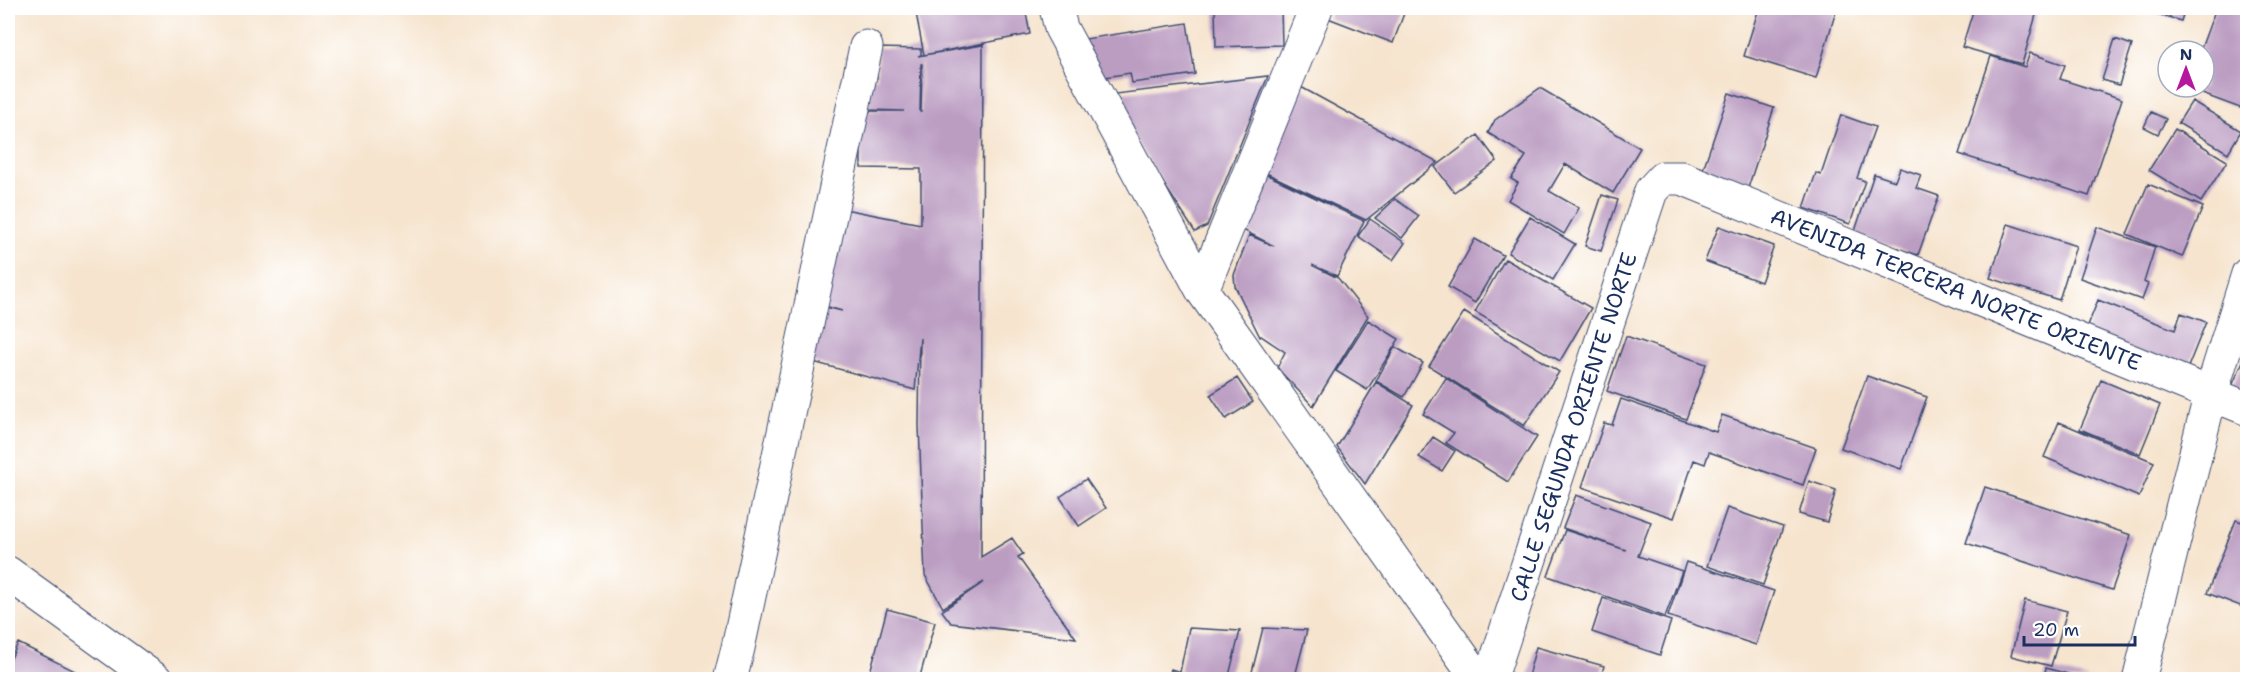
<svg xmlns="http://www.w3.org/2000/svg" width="2255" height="687" font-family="'Shantell Sans',sans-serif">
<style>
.building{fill:#bb9dc2;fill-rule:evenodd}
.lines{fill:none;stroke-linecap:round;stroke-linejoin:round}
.street-casing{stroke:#3c4a6f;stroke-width:35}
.street{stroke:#fff;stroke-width:33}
.labels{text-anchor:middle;stroke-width:4.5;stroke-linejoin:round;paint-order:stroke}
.street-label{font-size:22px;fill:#1b2f5e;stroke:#fff}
</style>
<rect width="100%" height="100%" fill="#fff"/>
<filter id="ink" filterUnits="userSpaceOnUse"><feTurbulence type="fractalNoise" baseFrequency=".0167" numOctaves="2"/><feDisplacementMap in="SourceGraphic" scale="12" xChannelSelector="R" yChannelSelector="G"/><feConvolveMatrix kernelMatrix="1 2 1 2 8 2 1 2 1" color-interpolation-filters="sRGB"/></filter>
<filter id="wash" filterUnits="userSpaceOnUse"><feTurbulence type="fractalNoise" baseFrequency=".008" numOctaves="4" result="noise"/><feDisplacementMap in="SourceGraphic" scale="24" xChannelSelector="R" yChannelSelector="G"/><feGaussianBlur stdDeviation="1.35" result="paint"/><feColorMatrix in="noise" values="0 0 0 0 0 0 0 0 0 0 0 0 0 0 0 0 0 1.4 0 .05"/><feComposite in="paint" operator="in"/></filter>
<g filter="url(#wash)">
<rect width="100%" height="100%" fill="#f6e4ce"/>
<g id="blocks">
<!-- building -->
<path class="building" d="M915,8H1025L1030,34L924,55Z
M1215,8H1281L1282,45L1216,47Z
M1332,8H1406L1393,43L1328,18Z
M1759,8H1824L1836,11L1816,78L1744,56Z
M1974,8H2038L2022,64L1962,47Z
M2149,8H2185L2181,21L2148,11Z
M2216,8H2232L2248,13V111L2197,92L2199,87H2204V73L2206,67H2204V51H2200Z
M1187,23L1195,74L1132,83L1130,73L1092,79L1085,39Z
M2115,39L2132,45L2119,85L2102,80Z
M983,45L981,557L1012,538L1023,554L1018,557L1076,638L951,623L942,611L984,582L943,608L925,575L919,426L920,338L915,390L806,360L821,306L842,311L818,304L834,207L921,224V169L861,168V111H904L869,110V78H877L878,48L921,49V55L918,56ZM921,64H922L921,112H920Z
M2030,53L2065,65L2060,79L2122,99L2089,196L1959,154L1991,56L2025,67Z
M1268,76L1207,226L1195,232L1106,95Z
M1299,86L1438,162L1366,220L1264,172Z
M1540,88L1640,148L1613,193L1565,164L1549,191L1579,208L1564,234L1508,200L1518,183L1511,179L1526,156L1488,133L1495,120Z
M1729,93L1774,108L1748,188L1702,172Z
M2192,101L2241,131L2228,153L2178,123Z
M2151,112L2166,119L2158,134L2144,127Z
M1841,115L1875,127L1857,178L1865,181L1850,224L1804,208L1816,173L1821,175Z
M2175,129L2227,161L2201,202L2149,170Z
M1478,135L1497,161L1454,192L1435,167Z
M1900,168L1921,175L1916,188L1939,196L1918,255L1854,234L1874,174L1895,181Z
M1263,173L1364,221L1337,276L1312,265L1338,278L1368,316L1313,406L1277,368L1285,352L1261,336L1260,337L1235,286L1234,275L1249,235L1274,246L1237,227Z
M2148,184L2203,207L2182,257L2127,234Z
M1602,195L1618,200L1601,251L1585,246Z
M1395,199L1419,216L1402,238L1375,218Z
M1530,217L1575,244L1553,280L1508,253Z
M1370,219L1405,243L1393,260L1358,236Z
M2008,224L2076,246L2059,300L1990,278Z
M1719,226L1774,246L1761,282L1705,261Z
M2097,227L2155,247L2144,282L2148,284L2142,300L2080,278Z
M1475,239L1503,255L1475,303L1448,287Z
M1505,259L1591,308L1560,361L1475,312Z
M2098,300L2175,330L2181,313L2206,322L2186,372L2085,333Z
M1464,312L1559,372L1524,426L1429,366Z
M1368,320L1399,339L1367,390L1336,371Z
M1626,336L1706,364L1686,419L1607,391Z
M1395,347L1423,363L1404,397L1376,381Z
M2245,357L2248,358V393L2232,386Z
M1867,376L1927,397L1901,469L1841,448Z
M1237,378L1253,402L1226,419L1210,395Z
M1446,378L1537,437L1508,482L1446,443L1454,433L1423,414Z
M2101,380L2160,405L2140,454L2080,429Z
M1376,382L1413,405L1365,484L1337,447Z
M1621,399L1716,432L1722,415L1816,448L1803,485L1709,452L1705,464L1694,460L1674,518L1582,487L1604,423L1612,425Z
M2059,422L2154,462L2139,497L2044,457Z
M1433,437L1455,451L1442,471L1419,457Z
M1086,479L1106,508L1079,526L1060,497Z
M1809,481L1836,490L1827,522L1799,514Z
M1985,487L2131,535L2112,590L1966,543Z
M1576,495L1651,522L1638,556L1682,571L1665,617L1548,576L1565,530L1626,550L1563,528Z
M1727,508L1783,527L1763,585L1707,566Z
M2236,520L2248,524V609L2207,593Z
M1686,562L1774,591L1756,645L1668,616Z
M1603,598L1671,621L1660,655L1592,632Z
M2025,600L2067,611L2051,666L2011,656Z
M887,609L935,622L919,680H868Z
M1189,628L1240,631L1228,680H1168L1171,669L1180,672Z
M1263,628L1307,630L1294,680H1250Z
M18,643L75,671L71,680H8V665Z
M1536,647L1604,666L1600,680H1527Z
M2046,668L2087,679V680H2043Z"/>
</g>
</g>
<g filter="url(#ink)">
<use href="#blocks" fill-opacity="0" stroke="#3c4a6f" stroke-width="1.5"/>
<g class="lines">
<defs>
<path id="street" d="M1056,8L1061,28L1202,290L1479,680
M1202,290L1316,8
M8,573L156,680
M730,680L738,648L866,47
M1490,680L1651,191L1663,178H1682L2248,409
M2139,680L2211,393L2248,274"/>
</defs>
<!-- street casing -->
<use href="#street" class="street-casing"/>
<!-- street -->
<use href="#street" class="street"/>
</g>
</g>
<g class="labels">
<!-- street labels -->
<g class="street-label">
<text transform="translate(1956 289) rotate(22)" y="8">AVENIDA TERCERA NORTE ORIENTE</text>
<text transform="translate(1573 427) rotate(-72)" y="8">CALLE SEGUNDA ORIENTE NORTE</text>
</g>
</g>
<!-- margin -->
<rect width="2255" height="687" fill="none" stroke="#fff" stroke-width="30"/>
<!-- north arrow -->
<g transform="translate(2186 69)"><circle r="28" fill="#ffffff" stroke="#a4acbf" stroke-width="1.5"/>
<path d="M0-4.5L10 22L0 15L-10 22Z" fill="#b5179e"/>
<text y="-9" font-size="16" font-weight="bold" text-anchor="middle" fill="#1b2f5e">N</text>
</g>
<!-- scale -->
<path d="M2024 636v9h111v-9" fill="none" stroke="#1b2f5e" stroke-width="3"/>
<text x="2033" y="636" font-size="18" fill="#1b2f5e" stroke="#ffffff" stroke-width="4.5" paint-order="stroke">20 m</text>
</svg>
